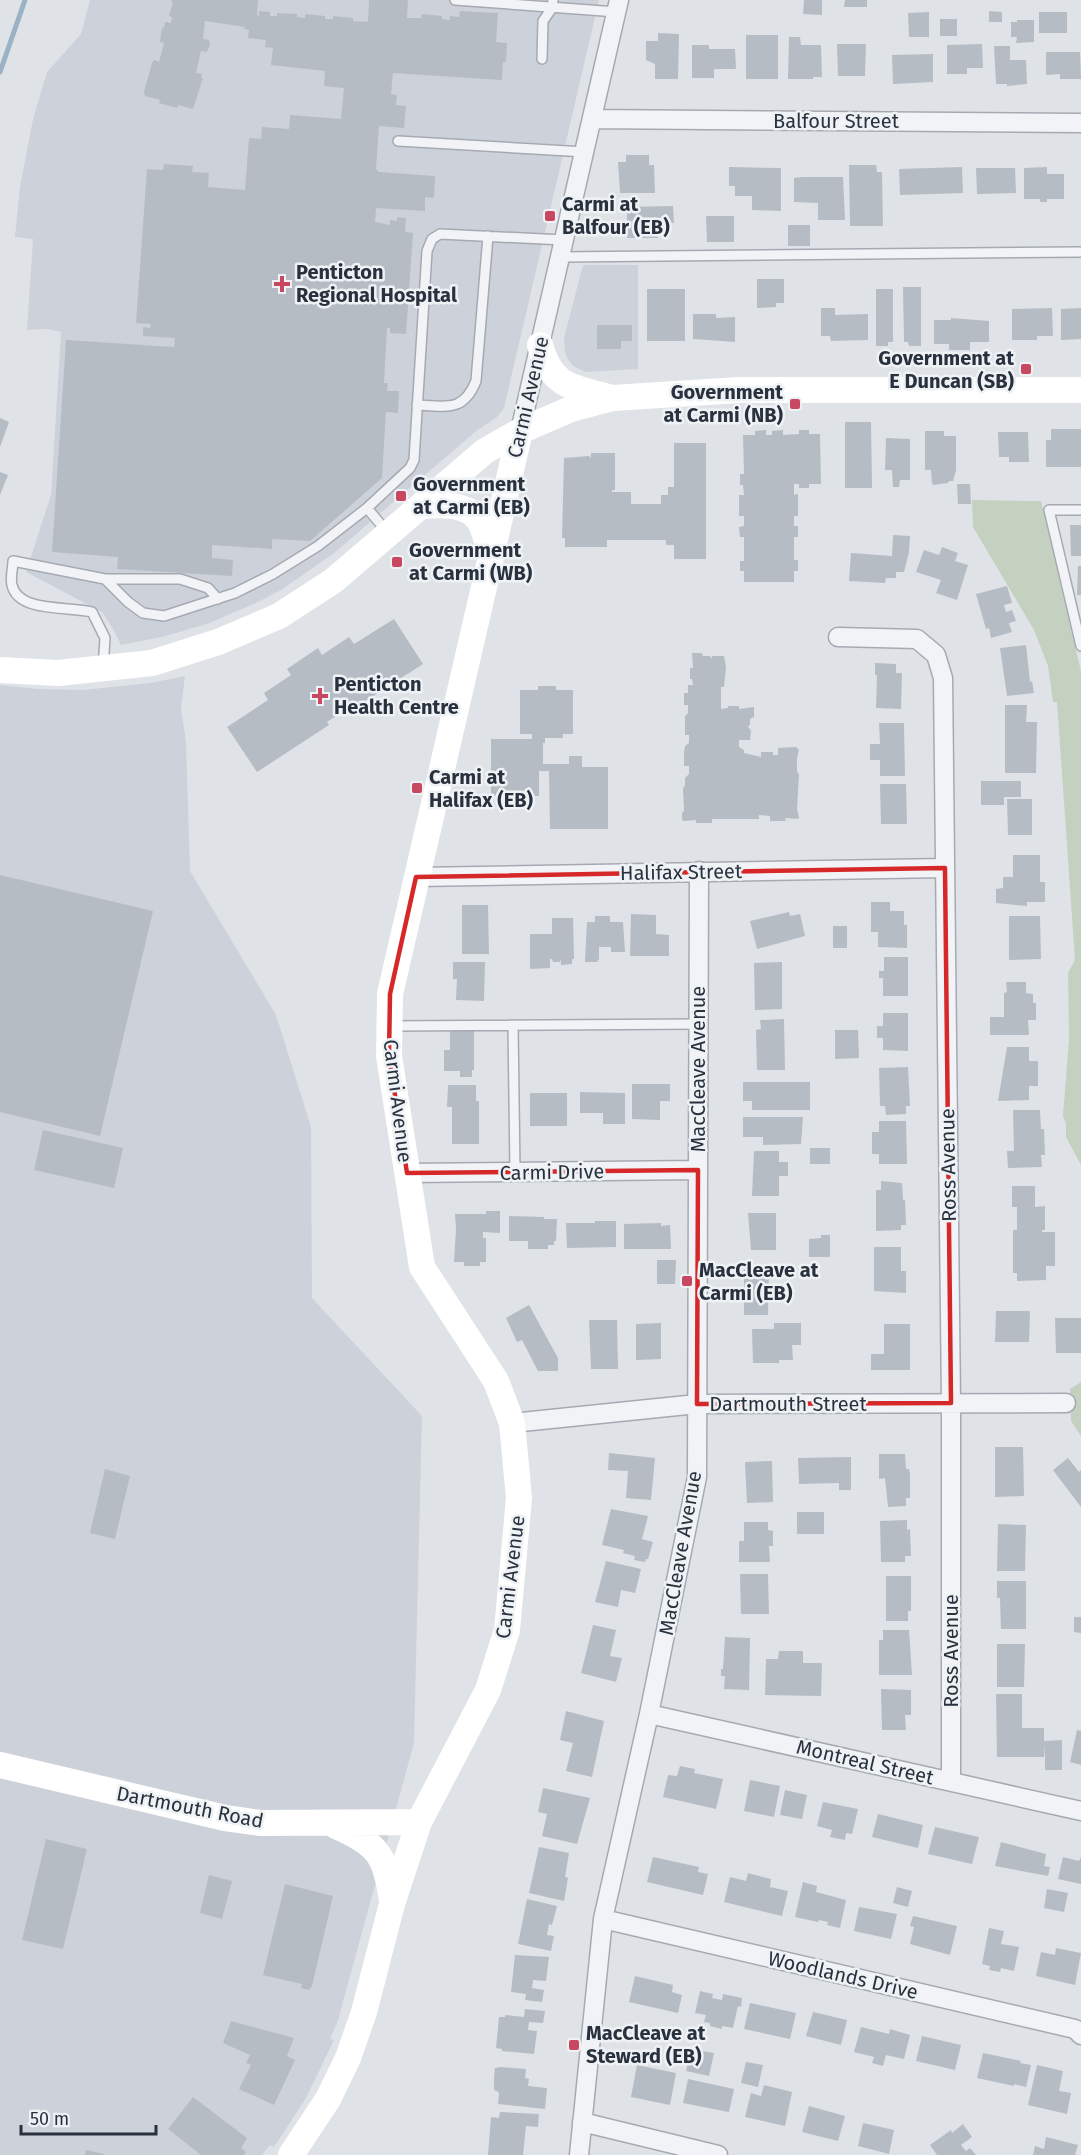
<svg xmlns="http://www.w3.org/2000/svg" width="1081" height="2155" font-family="'Fira Sans',sans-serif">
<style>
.built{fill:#cdd2da}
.green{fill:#c5d1c0}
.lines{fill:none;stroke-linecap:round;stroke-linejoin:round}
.stream{stroke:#9bb2c6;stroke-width:5}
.building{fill:#b6bcc4}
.lane-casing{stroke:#a5aab2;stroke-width:12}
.street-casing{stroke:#a5aab2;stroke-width:21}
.lane{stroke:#f2f3f6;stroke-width:9}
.street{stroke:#f2f3f6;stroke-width:18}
.secondary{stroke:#fff;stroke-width:26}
.marked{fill:none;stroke:#d62828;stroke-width:4.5;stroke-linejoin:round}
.poi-dot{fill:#c84861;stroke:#eef2f5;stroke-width:2}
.labels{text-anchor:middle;stroke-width:5;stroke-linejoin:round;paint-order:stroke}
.street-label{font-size:20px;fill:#29313e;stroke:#eef2f5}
.poi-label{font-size:20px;font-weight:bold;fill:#29313e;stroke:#eef2f5;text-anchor:start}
</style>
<rect width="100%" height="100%" fill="#dfe3e8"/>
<!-- built -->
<path class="built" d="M90,0H599L504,408L497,417L475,432L333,554L281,590L256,603L207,624L162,637L121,645L113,629L102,612L26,572L51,495L61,332L48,329L27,330L33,239L15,237L20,187L33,119L47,72L81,34Z
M583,265H638V369L586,372L573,366L567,358L565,353L564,338Z
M185,676L181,709L186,742L190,871L276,1015L311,1127L312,1298L422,1416L414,1743L338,2020L330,2039L334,2040L306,2098L274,2147L270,2145L262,2155H0V685L37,689L83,690L150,683Z"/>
<!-- green -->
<path class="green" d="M972,500L1041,501L1081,671V1165L1066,1137V1124L1063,1116L1069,1039L1068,973L1075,960L1057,702H1053L1048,666L1034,630L973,527Z
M1081,1382V1436L1071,1421L1070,1389Z"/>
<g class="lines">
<!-- stream -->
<path class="stream" d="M0,72L25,0"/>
</g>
<!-- building -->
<path class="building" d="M172,0H258L257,15L259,16V11L270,12V16H277V13L297,14V17L305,18V14L325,16V19H333V16L353,18V21L368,22L369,0H408L407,18H421L422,14L442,16V19L450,20V16L459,17L460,11L498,13L496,42L507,43L506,62H503L502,80L393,73L391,94L397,95L396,105L406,106L404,128L379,126L376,169L379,172L435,176L434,198L425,197V211L376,208L375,222L390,225V220L397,221V217L406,218L405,232L413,233L406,334L390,333V328H387L384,383H388L387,391H399L398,413L386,412L382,478L310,541L272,539V549L212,545V558L233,560L232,576L117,569L118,557L52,552L66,340L174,347L175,338L143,336V327L150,328L151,324L136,323L147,169L163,170L164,164L193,166L192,172L209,173L208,187L245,190L249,138L261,139L262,127L289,129L290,115L341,119L344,88L324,86L325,71L271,65L273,48L265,47L266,40L248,38L249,30L244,29L245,27L205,21L203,39L209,40L210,44L207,52L201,51L196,73L202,74L201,78H203L193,109L178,105L177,108L159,103L160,100L145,96L144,92L152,63L154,60L159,62L164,43L160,42L162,27L164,28L165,22L171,23L172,17L169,16L173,3H171Z
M804,0H822V15L803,14Z
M845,0H867V7H844Z
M989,11L1002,12V22H989Z
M929,12V37H909L908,13Z
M1039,12H1067V33H1039Z
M940,19H957V36H940Z
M1017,20H1034V42L1016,43L1017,37H1011V22H1017Z
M658,33L679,34L678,79H655V64L646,60V41H658Z
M746,35H778V79H746Z
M789,37H800L801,45H821L822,77H813V79H788Z
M837,44H866L865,76H838Z
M982,44L983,68H967V74H947V45Z
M692,45H709V49H735L736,69H714V78H692Z
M994,46H1010V60H1026L1027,84L1007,86V84H996Z
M1046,52H1080L1081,79H1060V74L1046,75Z
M933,54V82L893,84L892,55Z
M626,155H649V165H654L655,193H620L618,162H626Z
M849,165H876L877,172H882L883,226H850Z
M729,167L781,168V211L752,210V196H735V186H729Z
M962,167L963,193L900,195L899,169Z
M1047,167V174H1064V199H1047V202H1040V199H1024V168Z
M976,168H1015L1016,193L977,194Z
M802,177H843L845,220H818V203L794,202V178Z
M673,206L674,223H657L658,238H627V207Z
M706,216H734V242H707Z
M788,225H810V246H788Z
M757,279H784V303H776V307L757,308Z
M903,287H921V346H909L908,342H904Z
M647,289H685V341H647Z
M876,289H893V342H888V346H876Z
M821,308H835V315L868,314V340L831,341L830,336H821Z
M1052,308L1053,336H1037V340H1012V309Z
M1081,308V339L1061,340V309Z
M693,314H716V318L735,317V342L693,339Z
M951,318L989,321V342H970V350H949V344H934V320H951Z
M597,325H632V341H621V349H597Z
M0,418L9,422L0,447Z
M845,422H871L872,488H845Z
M1051,429H1081V467H1046V440H1051Z
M766,430V435H772V431L783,430V435L799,434V430H809V434H820L821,484H809V488H799V484H794V495L798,494V516H794V526H798V537H794V560H798V571H794V582H744V571H740V561H744V537H740L739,527L744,526V516H739V495H744L743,485H740V474H744L743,435H755V431Z
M925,431H944V436H956V470L953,481H949L948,483L933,485L932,483L931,470H925Z
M998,432H1028L1029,462H1009V457H999Z
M886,438L910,439V480H900L899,487H893L892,470H885Z
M674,443H706V559H674V545H666V540H607V547H565V538H562L564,458L589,456L591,458V453H615V490H612V492H631V504H661V495H668V487H674Z
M0,472L8,475L0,495Z
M957,484H970L971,504H958Z
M1070,525H1081V556H1071Z
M893,535L910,536L909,552L904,572H896V578H886L885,583L849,581L851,553L892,556Z
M942,547L958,553L955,561L968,565L957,600L936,593L941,580L916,572L924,550L939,555Z
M1078,566H1081V595H1077Z
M1007,586L1012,603L1004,605L1006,612L1012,610L1016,621L1009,623L1012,632L991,638L989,628L986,629L976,594Z
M394,619L423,664L353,709L351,706L327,722L329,725L257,772L227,727L268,700L264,693L291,675L287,669L318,648L322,655L349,637L354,644Z
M1026,645L1030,682L1032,681L1034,693L1007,696L1000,648Z
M692,653H702L703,656H710L711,659L712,656H724L726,667L724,687H721V709L728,708V706H739V709L754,707V717L750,719V725L748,726L751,731L750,740H739V747L744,750V753L761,757V752H773V755H778V748L796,747L799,750L797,758V772L799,774L797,809L799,817L798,819L785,818L786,821H770V816L759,815V819H712V823H696V820L684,821L682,820V813L684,811L683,789L685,785V778L689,774V766H684V753L685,746L689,743V735H685V716L688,713V705H684V693H688V685H693L692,679H690V668H693Z
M875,663L896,664V673H902L901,709L876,708L877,675H875Z
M538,686H556V690H573V734H563V738H545V743H543V764H569V756H582V767H608V829H550L549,771H539V796H491V739H532V734H520V690H538Z
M1005,705H1027L1026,722H1037L1036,773H1005Z
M879,723H904L905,776H880V760H870V744H880Z
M981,781H1021V797H1004V805H981Z
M880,784H906L907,824H881Z
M1007,799H1032V835H1008Z
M1013,855H1040V882H1045V902H1027V906L996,903V889L1003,888V877H1013Z
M0,875L153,911L100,1136L0,1112Z
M871,902H890V911H904V925H907V948L878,947V932H871Z
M462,905H488L489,954H462Z
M789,912L790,916L800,914L805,936L757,949L750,921Z
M631,914L656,915V934L669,935V956H630Z
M595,916H610V922H623L625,952H611V947H599V959L597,962H585L587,922H595Z
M1009,916H1040L1041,959L1009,960Z
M552,918H573L574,959H572V964L561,965V959L560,962H553L552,959H550V968L530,969V934H552Z
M833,926H847V948H833Z
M884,957H908V996H883V978H879V971H884Z
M453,962H485L484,1001L456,1000L457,979H453Z
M782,962V1009L755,1010L754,963Z
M1006,982H1026V993L1033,994V1003H1036V1020H1028L1029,1035H990V1017H1004V993L1007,992Z
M883,1013H908V1051L883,1050V1038H877V1026H883Z
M784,1019L785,1070H757L756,1030L761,1029L760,1020Z
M474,1029V1070H472V1077H460V1071H444V1050H450V1030Z
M835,1030H858L859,1058L835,1059Z
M1007,1047H1029V1061H1038V1086H1029V1100L998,1101Z
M908,1067L910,1106H906V1114L886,1115L885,1106H880L879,1068Z
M743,1082H810V1110H752V1101H743Z
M632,1084H670V1101H660V1120L632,1119Z
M448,1085H476V1101H479V1144H452V1107H447Z
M580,1092L625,1093V1124H603V1113H580Z
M530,1093H567V1126H530Z
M1013,1110H1040L1041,1129H1044L1045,1155H1041L1042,1167L1008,1168L1007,1151H1014Z
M743,1117H803L801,1144L763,1145V1137H743Z
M879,1121H906L907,1164H879V1154H872V1132H879Z
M43,1130L123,1148L114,1188L34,1170Z
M810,1148H830V1164H810Z
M754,1151H779V1162H788V1176H779V1196H752Z
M881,1181L902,1183L903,1200H905L906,1225H901V1230L876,1231V1190H881Z
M1012,1186H1035V1207L1045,1206V1230H1042V1232H1055V1266H1046V1280L1017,1281V1273H1013V1230H1017V1207H1012Z
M486,1211H500V1233L483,1232V1238H486V1262H480V1266H464V1262H454L456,1229L455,1214H486Z
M748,1213H776V1250H751Z
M509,1216L544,1217V1219H557L556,1241H554V1245H548V1249H528V1241H509Z
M595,1221H616V1247L567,1248L566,1223H595Z
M661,1223V1226L670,1225L671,1249H624V1224Z
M821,1235H830V1257H809V1239L821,1238Z
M874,1247H901V1271H906V1293L874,1291Z
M657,1260H676L675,1284H657Z
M744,1269H769L768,1315H744Z
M529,1305L558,1358V1371H538L522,1340L517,1342L506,1318Z
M996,1311H1030L1029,1342H995Z
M1055,1318H1081V1353H1056Z
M589,1320H617L618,1369H591Z
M661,1323V1359L636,1360V1324Z
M774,1323H801V1345H792L793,1360H779V1363H753L752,1329H774Z
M884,1324H910V1370H871V1354H884Z
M995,1447H1023L1024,1496L995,1497Z
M609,1453L655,1458L651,1500L626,1498L628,1471L608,1470Z
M879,1454H905L906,1469H909L910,1474V1498H906V1506L888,1507L885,1478L879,1479Z
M851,1457V1490H839V1483L799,1484L798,1458Z
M1068,1458L1079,1472L1081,1470V1507L1053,1470Z
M772,1461L773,1502L747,1503L745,1462Z
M105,1469L130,1476L115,1539L90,1533Z
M611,1509L648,1516L642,1539L653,1542L648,1559H646L645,1562L634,1560L635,1556L623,1553L624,1550L602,1545Z
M797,1512H824V1534H797Z
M907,1520V1530L910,1529L911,1556H905V1562H881L880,1521Z
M744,1522H768V1530L773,1531V1546H769L770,1562H739V1541H744Z
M998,1524L1026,1525L1025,1571H997Z
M606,1561L641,1569L635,1593L621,1590L618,1607L595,1602Z
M740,1574H768L769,1614H741Z
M886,1576H911V1611H908V1621H886Z
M997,1581H1026V1629H1001L1000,1598H997Z
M1074,1617H1081V1633L1074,1632Z
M593,1625L616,1630L610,1656L622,1658L616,1682L581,1673Z
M883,1630H909L912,1675H879V1640H883Z
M725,1637L750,1638L749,1690L724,1689L725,1676H721V1669H723Z
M997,1644H1025L1024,1687H997Z
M779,1651H803V1663H822L821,1696L765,1695L766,1659H778Z
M881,1689L911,1690V1715H905L906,1730H882Z
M996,1694H1022V1728H1044V1741L1062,1740V1770H1045V1746L1044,1757H997Z
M566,1711L604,1721L592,1777L566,1771L573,1743L560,1740Z
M1077,1730L1081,1731V1765L1070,1762Z
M680,1766L695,1769L694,1773L723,1779L716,1809L663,1797L668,1775L677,1776Z
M750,1780L780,1786L774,1817L744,1811Z
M543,1788L590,1798L577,1844L542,1836L547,1814L538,1812Z
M785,1790L807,1795L802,1819L780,1815Z
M823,1802L858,1809L852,1834L846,1833L845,1840L830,1837L832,1830L817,1826Z
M878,1814L923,1825L918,1848L872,1837Z
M935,1827L979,1837L972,1864L928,1854Z
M46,1839L87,1849L63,1949L22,1940Z
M1001,1842L1046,1854L1044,1866L1050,1867L1048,1876L995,1866Z
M539,1847L569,1853L565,1877L568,1878L564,1901L529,1893Z
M653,1857L699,1867L698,1872L708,1874L703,1895L647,1882Z
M1063,1857L1079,1861L1081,1857V1884L1058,1879Z
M748,1873L771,1879L770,1887L788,1891L782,1916L724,1902L730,1877L746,1881Z
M209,1875L232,1881L222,1919L200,1913Z
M803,1882L817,1886L816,1892L846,1900L840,1928L827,1925L828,1922L819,1920L818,1922L795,1917Z
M285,1884L333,1896L312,1986L309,1990L301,1988L302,1984L263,1975Z
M897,1887L912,1891L908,1907L893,1903Z
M1047,1889L1068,1893L1064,1912L1044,1908Z
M527,1899L557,1906L552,1925L549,1924L547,1935L554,1936L551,1951L518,1944Z
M859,1907L897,1914L891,1939L854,1931Z
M913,1916L957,1926L950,1955L910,1944L914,1927L910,1926Z
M989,1928L1004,1931L1001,1944L1019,1947L1014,1971L1001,1968L1000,1972L989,1970L990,1966L982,1964Z
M1056,1948L1081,1953L1075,1985L1036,1976L1041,1952L1055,1955Z
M515,1955L549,1957L546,1981L533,1980L532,1988L544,1990L542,2002L525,2000L526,1994L511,1992Z
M635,1976L673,1985L672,1992L682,1995L678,2013L629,2002Z
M700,1991L713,1994L712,1998L722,2000L723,1994L742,1998L741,2007L738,2006L733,2028L722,2026V2029L710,2026V2023L704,2022L706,2015L695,2013Z
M750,2003L796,2013L790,2039L744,2029Z
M525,2009L545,2011L543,2023L529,2022L528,2030L537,2031L534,2054L502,2051V2049L496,2048L499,2017H505V2015L524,2017Z
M813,2012L847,2020L841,2045L806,2036Z
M231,2021L294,2038L287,2056L295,2060L274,2105L239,2089L251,2065L246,2063L250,2055L223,2043Z
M861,2027L889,2034L890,2029L910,2035L904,2059L886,2055L883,2066L872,2063L874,2057L854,2052Z
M922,2036L961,2045L955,2070L916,2061Z
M691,2049L714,2053L709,2076L686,2071Z
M983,2053L1021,2061L1020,2063L1031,2065L1026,2087L1014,2084V2086L977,2078Z
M746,2062L763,2065L758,2087L741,2083Z
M637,2065L676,2073L670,2105L631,2097Z
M1037,2065L1063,2071L1059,2091L1071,2093L1067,2114L1028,2105Z
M501,2067L526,2069L525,2078L529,2079L528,2086L547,2088L545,2109L498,2104L499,2093L497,2091L494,2090V2078L495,2068Z
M688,2079L734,2089L729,2112L683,2103Z
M764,2085L792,2092L785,2126L745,2117L751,2093L761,2096Z
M193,2097L247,2138L241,2148L246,2152L244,2155H201L168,2129Z
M809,2106L845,2116L838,2141L802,2132Z
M500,2112L539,2114L538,2127L526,2126L523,2155H488L491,2117L499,2118Z
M863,2123L894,2130L889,2154L858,2146Z
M963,2124L972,2137L961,2145L966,2151L970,2148L976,2155H937L930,2145L951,2130L952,2133Z
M1046,2137L1078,2145L1075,2155H1033L1035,2146L1044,2149Z
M86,2150L104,2154V2155H85Z"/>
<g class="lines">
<defs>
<path id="lane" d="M455,0L617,12
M542,59L543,21L552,8L553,0
M398,141L585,152
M560,257L1081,252
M417,405C446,406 463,413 476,381L488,236
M1081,510H1049L1081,646
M388,533L367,508L410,468L414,460L427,251L432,239L440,234L564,240
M105,579H180L208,588L218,599
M103,668L105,638L92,612C69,606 18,613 12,585C10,578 13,568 13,561L105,579L128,602L143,613L164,616L235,593L273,574L318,546L367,508
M513,1025L515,1172
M392,1026L698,1024"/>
<path id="street" d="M592,119L1081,123
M520,431L619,0
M838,637L917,639L936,655L943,678L951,1403V1781
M416,877L945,868
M407,1173L698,1170
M512,1423L697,1404L1066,1403
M649,1714L1081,1811
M603,1919L1075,2029L1081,2035
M582,2122L718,2155
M579,2155L603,1919L649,1714L697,1477L699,871"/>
</defs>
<!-- lane casing -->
<use href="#lane" class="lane-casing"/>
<!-- street casing -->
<use href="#street" class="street-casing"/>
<!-- lane -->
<use href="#lane" class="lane"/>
<!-- street -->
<use href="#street" class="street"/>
<!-- secondary -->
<path class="secondary" d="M540,345C552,389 574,387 612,398
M421,506C440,505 468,502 480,522C485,530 487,544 490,554
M0,670L58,673L152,663L218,642L279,616L333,581L485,451L520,431L571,409L613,398L739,390H1081
M0,1765L225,1818L261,1823L419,1822
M336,1826C378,1844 386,1856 392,1901
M291,2155L328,2099L348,2058L364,2012L392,1904L419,1822L488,1690L507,1630L519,1498L512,1423L496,1381L422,1267L389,1056L390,994L520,431"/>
</g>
<!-- marked area -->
<path class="marked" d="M945,868L951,1403L697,1404L698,1170L407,1173L389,1056L390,994L416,877Z"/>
<!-- markers -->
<g class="poi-dot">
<rect x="544" y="210" width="12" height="12" rx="3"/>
<path d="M279 275h6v6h6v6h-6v6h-6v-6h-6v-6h6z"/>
<rect x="1020" y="363" width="12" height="12" rx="3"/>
<rect x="789" y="398" width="12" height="12" rx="3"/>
<rect x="395" y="490" width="12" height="12" rx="3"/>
<rect x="391" y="556" width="12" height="12" rx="3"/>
<path d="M317 687h6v6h6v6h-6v6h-6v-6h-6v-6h6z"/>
<rect x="411" y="782" width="12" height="12" rx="3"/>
<rect x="681" y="1275" width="12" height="12" rx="3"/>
<rect x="568" y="2039" width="12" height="12" rx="3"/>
</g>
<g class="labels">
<!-- street labels -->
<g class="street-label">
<text x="836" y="128">Balfour Street</text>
<text transform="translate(528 397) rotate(-77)" y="7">Carmi Avenue</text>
<text transform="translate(681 872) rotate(-1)" y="7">Halifax Street</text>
<text transform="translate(698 1069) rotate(-90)" y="7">MacCleave Avenue</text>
<text transform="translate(398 1101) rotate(83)" y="7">Carmi Avenue</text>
<text transform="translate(948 1165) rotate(-91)" y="7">Ross Avenue</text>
<text transform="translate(552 1172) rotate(-1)" y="7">Carmi Drive</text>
<text x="788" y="1411">Dartmouth Street</text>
<text transform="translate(680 1553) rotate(-80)" y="7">MacCleave Avenue</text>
<text transform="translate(510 1577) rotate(-83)" y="7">Carmi Avenue</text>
<text transform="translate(951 1651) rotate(-90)" y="7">Ross Avenue</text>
<text transform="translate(865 1762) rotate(13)" y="7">Montreal Street</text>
<text transform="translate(190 1807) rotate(11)" y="7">Dartmouth Road</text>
<text transform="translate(843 1975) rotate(13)" y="7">Woodlands Drive</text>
</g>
<!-- poi labels -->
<g class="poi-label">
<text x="562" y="211">Carmi at<tspan x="562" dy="23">Balfour (EB)</tspan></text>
<text x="296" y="279">Penticton<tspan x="296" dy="23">Regional Hospital</tspan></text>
<text x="1014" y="365" text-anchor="end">Government at<tspan x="1014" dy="23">E Duncan (SB)</tspan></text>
<text x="783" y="399" text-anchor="end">Government<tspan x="783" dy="23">at Carmi (NB)</tspan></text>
<text x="413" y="491">Government<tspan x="413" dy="23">at Carmi (EB)</tspan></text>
<text x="409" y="557">Government<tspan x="409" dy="23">at Carmi (WB)</tspan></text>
<text x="334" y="691">Penticton<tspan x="334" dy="23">Health Centre</tspan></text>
<text x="429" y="784">Carmi at<tspan x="429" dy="23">Halifax (EB)</tspan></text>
<text x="699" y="1277">MacCleave at<tspan x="699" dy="23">Carmi (EB)</tspan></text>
<text x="586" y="2040">MacCleave at<tspan x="586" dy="23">Steward (EB)</tspan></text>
</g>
</g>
<!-- scale -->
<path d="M21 2125v9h135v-9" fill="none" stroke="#29313e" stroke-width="3"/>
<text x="30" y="2125" font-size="18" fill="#29313e" stroke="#eef2f5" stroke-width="4.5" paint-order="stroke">50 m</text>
</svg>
